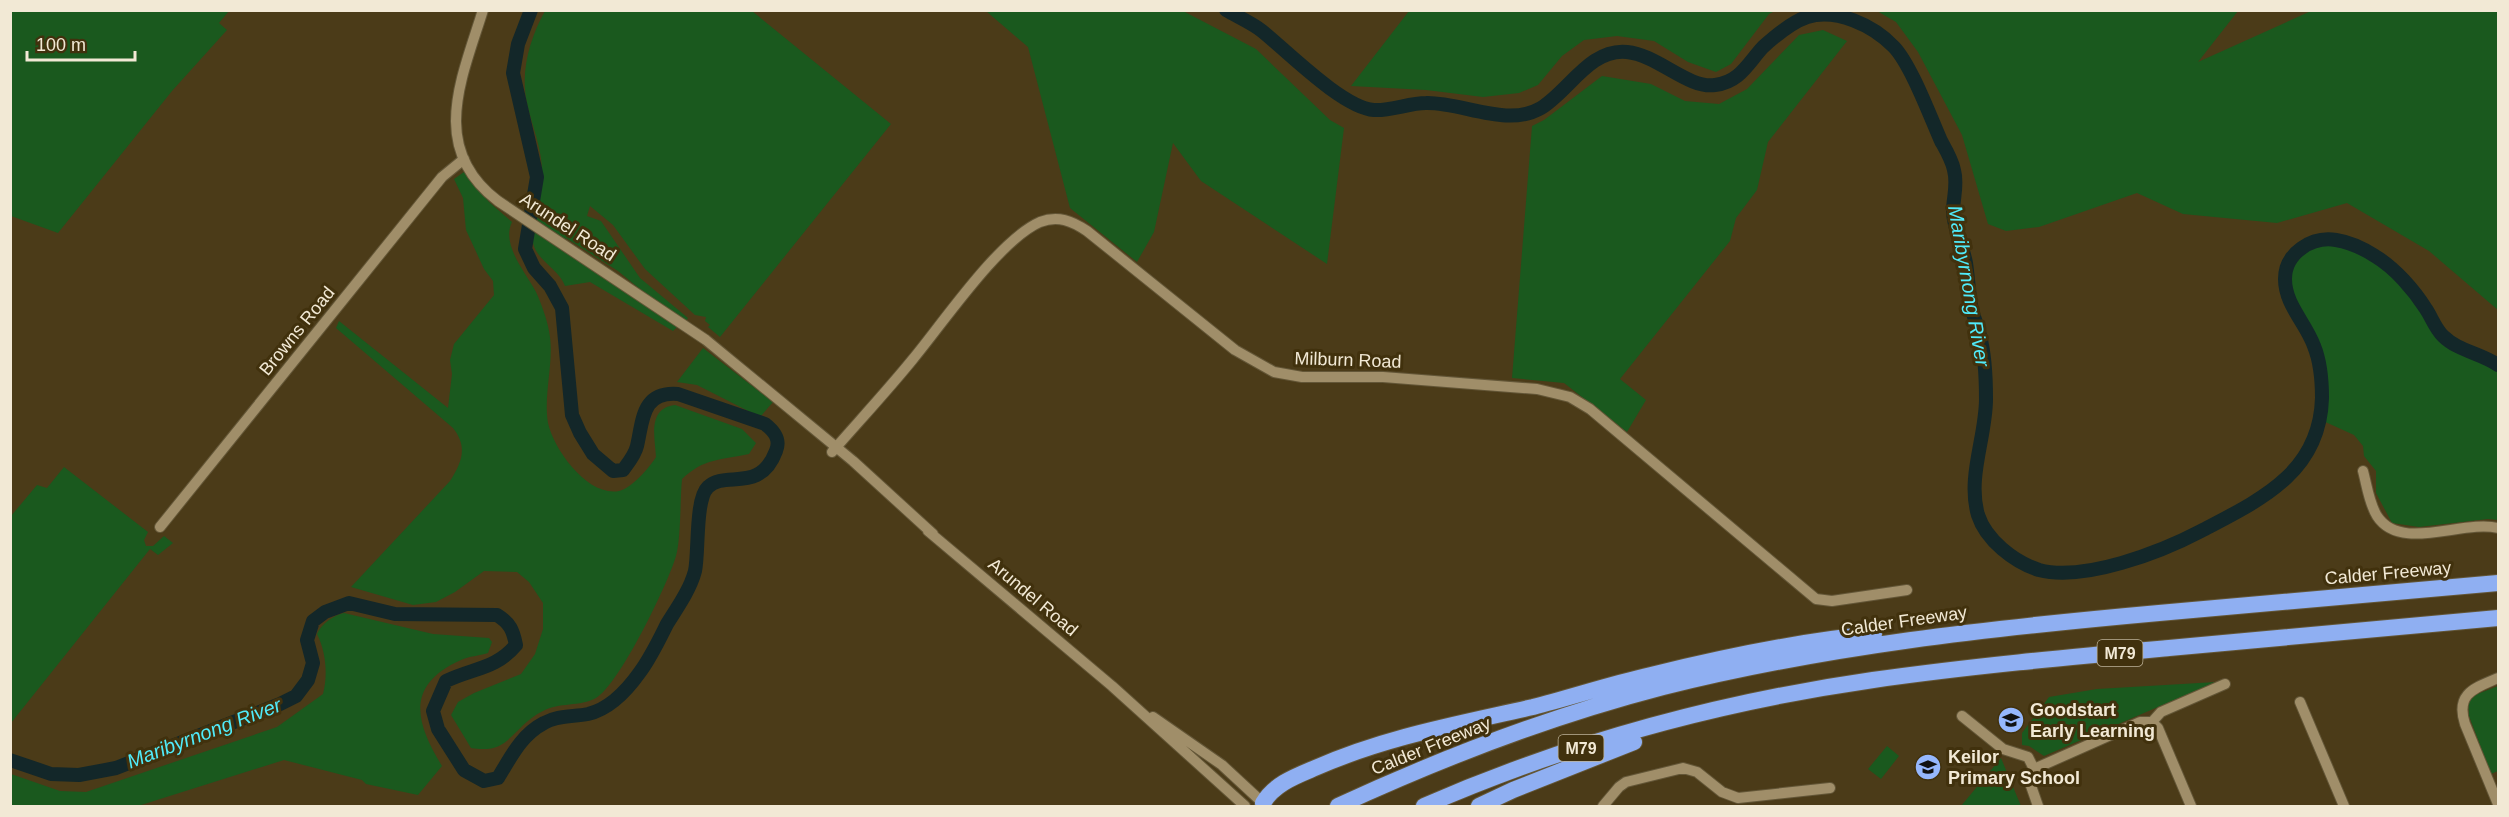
<svg xmlns="http://www.w3.org/2000/svg" width="2509" height="817" font-family="Helvetica,sans-serif">
<style>
.green{fill:#1a591e}
.lines{fill:none;stroke-linecap:round;stroke-linejoin:round}
.river{stroke:#132729;stroke-width:14}
.minor-casing{stroke:#635637;stroke-width:12}
.highway-casing{stroke:#635637;stroke-width:18}
.minor{stroke:#a08e69;stroke-width:10}
.highway{stroke:#8faff2;stroke-width:16}
.labels{text-anchor:middle;stroke-width:6;stroke-linejoin:round;paint-order:stroke}
.shield{fill:#41310d;stroke:#bdb299;stroke-width:1.5}
.shield-label{font-size:16px;font-weight:bold;fill:#f2e9d5}
.street-label{font-size:18px;fill:#f2e9d5;stroke:#41310d}
.poi-label{font-size:18px;font-weight:bold;fill:#f2e9d5;stroke:#41310d;text-anchor:start}
.water-label{font-size:20px;font-style:italic;fill:#50ebfa;stroke:#41310d}
</style>
<rect width="100%" height="100%" fill="#4b3b18"/>
<!-- green -->
<path class="green" d="M10,11H229L219,23L227,30L172,91L58,233L11,216Z
M545,11H752L891,124L720,337L708,327L710,325L705,321L706,317L695,315L645,269L613,225L590,206L587,216L601,221L640,278L688,318L686,321L646,294L618,271L566,238L561,249L678,326L673,331L590,282L565,286C559,269 537,261 533,243C528,224 541,195 542,175C543,150 532,127 527,103C520,71 530,38 545,11Z
M986,11H1183L1256,49L1330,120L1344,128L1327,264L1201,181L1173,143L1154,232L1137,262L1070,208L1028,47Z
M1409,11V10L1775,11L1769,14L1731,64L1716,72L1688,62L1654,41L1617,36L1584,40L1562,56L1538,85L1519,93L1483,97L1426,90L1351,86Z
M1877,11H2238L2198,62L2311,11H2498V310L2429,251L2347,203L2277,223L2183,214L2137,193L2039,227L2006,231L1988,224L1962,135L1918,52L1896,22Z
M1823,30L1847,41L1768,142L1757,190L1736,218L1730,241L1620,379L1646,400L1627,432L1564,383L1512,378L1532,126L1544,120L1602,76L1651,84L1685,101L1719,104L1747,89L1799,35Z
M464,172L489,202L512,222C501,245 525,271 536,292C541,303 547,319 549,331C555,361 543,393 548,423C554,450 588,497 619,491C632,488 649,468 656,457C655,438 647,408 675,405L742,429L756,443L749,454C721,460 704,458 682,479C680,500 681,538 676,556C668,584 619,685 596,698C580,707 559,702 543,711C511,727 511,755 471,748L451,715L458,702L474,693L521,674L535,654L543,629V603L529,582L517,572L484,571L455,592L436,602L413,605L351,587L450,481C462,462 468,447 453,428L336,328L339,321L448,408L452,374L450,360L454,344L494,295L493,281L484,269L466,230L463,198L454,179Z
M2320,239C2364,240 2397,269 2422,303C2429,312 2432,323 2438,332C2453,351 2479,352 2498,365V520L2488,519L2419,527L2392,523L2376,493V471L2364,456L2363,446L2354,435L2321,420C2322,394 2323,370 2314,346C2305,319 2261,276 2299,250C2305,245 2313,243 2320,239Z
M703,348L773,402L760,417L697,385L677,382Z
M64,467L148,532L144,540L146,546H153L164,536L173,543L158,555L150,549L11,723V516L37,485L47,488Z
M344,613L433,634L489,638L492,642L488,653C479,656 469,656 461,660C405,685 415,722 442,766L418,795L366,784L362,780L284,760L138,806H11V774L60,791L86,792L277,727L323,694C328,675 326,652 317,634C321,624 334,615 344,613Z
M2216,682L2044,756L2029,746L2022,745V733L2049,697L2097,689Z
M2498,686V771L2491,774L2469,716L2468,703L2475,695Z
M1887,746L1899,756L1881,779L1868,769Z
M2001,758L2021,806H1961Z"/>
<g class="lines">
<!-- river -->
<path class="river" d="M1226,10C1238,17 1252,23 1262,31C1288,52 1343,108 1374,110C1391,111 1409,103 1426,103C1462,102 1507,128 1541,108C1569,91 1590,48 1627,52C1658,55 1688,89 1715,85C1740,82 1748,63 1763,47C1774,37 1792,22 1807,17C1836,8 1873,25 1894,47C1911,65 1930,116 1941,141C1946,150 1952,160 1954,170C1958,185 1953,198 1953,212C1954,229 1963,247 1966,263C1968,277 1969,292 1971,306C1973,316 1978,326 1980,336C1985,355 1986,379 1986,399C1986,437 1967,477 1978,515C1986,540 2014,562 2039,570C2084,582 2161,552 2201,531C2260,500 2320,473 2322,398C2322,380 2321,363 2314,346C2306,323 2285,305 2285,279C2285,253 2312,236 2336,240C2349,242 2364,249 2375,256C2395,268 2414,290 2426,309C2432,318 2435,328 2443,336C2458,351 2481,353 2498,365
M10,760L51,774L79,775L116,768L280,704L296,696L308,680L313,663L307,640L313,621L325,612L349,603L395,614L497,615C510,623 513,630 516,645C496,669 473,668 446,681L433,711L438,729L464,770L484,781L498,778C511,757 521,735 544,723C558,715 573,717 588,714C610,709 628,689 640,672C651,657 659,640 667,624C677,608 690,590 695,571C699,553 695,499 708,487C725,470 760,494 776,451C781,439 774,431 765,424L678,394C642,391 643,420 637,446C635,455 629,462 623,470L613,471L593,454L580,433L572,415L562,308L550,286L534,268L525,249L537,177L513,73L518,44L531,10"/>
<defs>
<path id="minor" d="M483,10C462,78 428,148 498,201L706,340L853,461L933,534
M832,452C859,421 887,391 913,359C943,323 999,240 1040,222C1058,215 1072,221 1087,231L1235,350L1274,372L1302,377H1383L1537,389L1570,397L1590,409L1816,599L1832,601L1907,590
M2363,471C2367,486 2369,503 2377,516C2401,553 2463,519 2498,528
M160,527L442,177L464,159
M928,531L1112,686L1245,806
M2498,678C2475,688 2455,693 2465,724L2498,804
M2300,702L2344,806
M1962,716L2003,749L2028,757L2034,769L2030,783L2038,806
M1153,717L1222,765L1263,803
M2152,722L2158,728L2191,806
M2152,722L2161,712L2225,684
M2034,769L2140,722H2152
M1603,806L1619,787L1626,782L1683,768L1697,772L1722,792L1738,798L1830,788"/>
<path id="highway" d="M1263,803C1274,784 1296,776 1315,768C1385,737 1458,724 1533,707C1572,697 1611,684 1651,675C1724,657 1799,641 1874,634
M1338,806C1442,758 1551,716 1663,687C1826,646 1992,628 2159,613C2272,603 2385,593 2498,583
M1424,806C1566,744 1720,702 1873,680C1972,666 2071,657 2169,648C2279,638 2389,628 2498,618
M1479,806L1513,790L1634,742"/>
</defs>
<!-- minor casing -->
<use href="#minor" class="minor-casing"/>
<!-- highway casing -->
<use href="#highway" class="highway-casing"/>
<!-- minor -->
<use href="#minor" class="minor"/>
<!-- highway -->
<use href="#highway" class="highway"/>
</g>
<!-- icons -->
<defs>
<symbol id="school-disc" viewBox="-11 -11 22 22"><circle r="9.5" fill="#95b7fd" stroke="#41310d"/><path d="M0-5L7-2L0 1L-7-2ZM-4 1L0 2.5L4 1V4Q0 6-4 4Z" fill="#111"/></symbol>
</defs>
<g fill-rule="evenodd">
<use href="#school-disc" x="1996" y="705" width="30" height="30"/>
<use href="#school-disc" x="1913" y="752" width="30" height="30"/>
</g>
<g class="labels">
<!-- shield labels -->
<g class="shield">
<rect x="2097.5" y="640" width="45" height="26" rx="4.5"/>
<rect x="1558.5" y="735" width="45" height="26" rx="4.5"/>
</g>
<g class="shield-label">
<text x="2120" y="659">M79</text>
<text x="1581" y="754">M79</text>
</g>
<!-- street labels -->
<g class="street-label">
<text transform="translate(568 227) rotate(33)" y="6">Arundel Road</text>
<text transform="translate(297 331) rotate(-51)" y="6">Browns Road</text>
<text transform="translate(1348 360) rotate(2)" y="6">Milburn Road</text>
<text transform="translate(2388 573) rotate(-5)" y="6">Calder Freeway</text>
<text transform="translate(1033 597) rotate(40)" y="6">Arundel Road</text>
<text transform="translate(1904 621) rotate(-8)" y="6">Calder Freeway</text>
<text transform="translate(1431 746) rotate(-22)" y="6">Calder Freeway</text>
</g>
<!-- poi labels -->
<g class="poi-label">
<text x="2030" y="716">Goodstart<tspan x="2030" dy="21">Early Learning</tspan></text>
<text x="1948" y="763">Keilor<tspan x="1948" dy="21">Primary School</tspan></text>
</g>
<!-- water labels -->
<g class="water-label">
<text transform="translate(1969 286) rotate(80)" y="7">Maribyrnong River</text>
<text transform="translate(204 733) rotate(-21)" y="7">Maribyrnong River</text>
</g>
</g>
<!-- border -->
<rect width="2509" height="817" fill="none" stroke="#f2e9d5" stroke-width="24"/>
<!-- scale -->
<path d="M27 51v9h108v-9" fill="none" stroke="#f2e9d5" stroke-width="3"/>
<text x="36" y="51" font-size="18" fill="#f2e9d5" stroke="#41310d" stroke-width="4.5" paint-order="stroke">100 m</text>
</svg>
